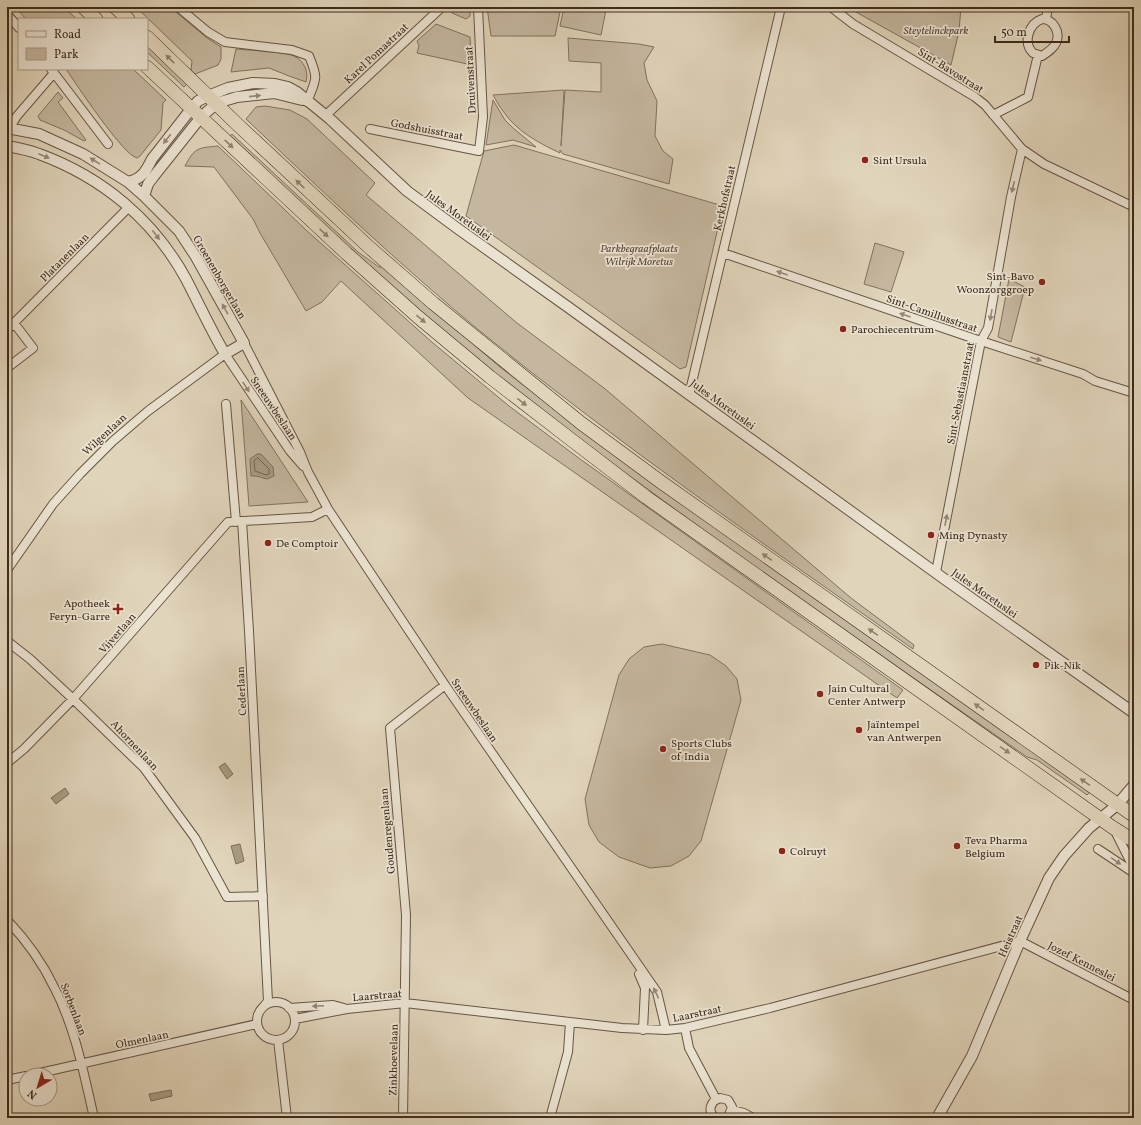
<svg xmlns="http://www.w3.org/2000/svg" width="1141" height="1125" font-family="Vollkorn,serif">
<style>
.green{fill:#c5b79f;stroke:#82715e}
.water{fill:#a99b84;stroke:#7f6e5a}
.lines{fill:none;stroke-linecap:round;stroke-linejoin:round}
.shore{stroke:#746350;stroke-width:1}
.minor-casing{stroke:#675544;stroke-width:10}
.tertiary-casing{stroke:#675544;stroke-width:12}
.trunk-casing{stroke:#3f2b1c;stroke-width:14}
.minor{stroke:#ebe3d2;stroke-width:8}
.tertiary{stroke:#ebe3d2;stroke-width:10}
.trunk{stroke:#e0d4ba;stroke-width:13}
.oneway{fill:#90806b}
.oneway2{fill:#958777}
.poi-dot{fill:#8f2418;stroke:#ebe3d2;stroke-width:1.5}
.labels{text-anchor:middle;stroke-width:3.5;stroke-linejoin:round;paint-order:stroke}
.park-label{font-size:11px;font-style:italic;fill:#5a4736;stroke:#ebe3d2}
.street-label{font-size:11px;fill:#3f2b1c;stroke:#ebe3d2}
.poi-label{font-size:11px;fill:#3f2b1c;stroke:#ebe3d2;text-anchor:start}
</style>
<rect width="100%" height="100%" fill="#e0d4ba"/>
<filter id="stains"><feTurbulence type="fractalNoise" baseFrequency=".005" numOctaves="4"/><feColorMatrix values="0 0 0 0 .2 0 0 0 0 .09 0 0 0 0 .02 0 0 0 .5 -.17"/></filter>
<radialGradient id="worn" r=".72"><stop offset=".6" stop-color="#630" stop-opacity="0"/><stop offset="1" stop-color="#630" stop-opacity=".3"/></radialGradient>
<!-- green -->
<path class="green" d="M15,7H63L77,19H26Z
M136,7H170L207,38L221,47V59L218,65L195,74L191,70L192,61Z
M453,7H470V16L466,19L452,13L450,10Z
M487,7H561L555,36H491Z
M564,7H591L606,10L601,35L560,26Z
M847,7H961L959,31L951,65Z
M436,24L470,37L472,65L417,53L419,46L417,41Z
M568,38L639,44L654,47L644,63L647,80L657,101L655,136L663,151L673,159L669,184L563,154L560,150V153C539,143 516,131 503,111C499,106 496,100 493,95L564,90L561,146L565,90L601,92V63L569,61Z
M147,46L187,84L184,87L147,52Z
M236,49C247,50 286,52 294,56C304,61 309,71 306,82L289,76L269,68L231,72Z
M66,69H133L166,100L163,103L161,130L140,156L137,158C123,155 76,84 66,69Z
M58,92L63,98L58,102L86,140L84,141L64,130L40,120L38,116Z
M493,100L505,120L513,128L536,147L513,140L486,145Z
M265,106L290,110L307,119L375,183L366,195L517,323L604,388L851,598L914,645L913,649C767,546 620,445 481,332C400,265 323,192 246,119L256,107Z
M232,134L358,252L379,267H383L500,367L578,428L1090,792L1087,795L1037,760L1027,757C848,632 667,509 495,373C402,300 316,217 229,137Z
M514,145L723,206L686,367L680,369L466,216L484,151Z
M218,146L306,230L433,343L509,406L580,459L903,690L897,698L468,398L341,281L322,302L306,311L260,233L253,219L214,167L185,166C195,147 198,148 218,146Z
M875,243L904,252L891,292L864,284Z
M1009,279L1025,287L1011,342L998,337Z
M241,400L308,502L249,506Z
M662,644L710,655L726,666L737,679L741,700L701,841L689,856L671,866L650,868L619,857L599,842L589,825L585,799L619,675L629,659L644,647Z"/>
<!-- water -->
<path class="water" d="M257,454H261L273,467L274,476L267,479L256,476H251L250,459Z
M225,763L233,774L227,779L219,767Z
M65,788L69,794L56,804L51,798Z
M240,844L244,861L236,864L231,846Z
M171,1090L172,1096L151,1101L149,1094Z"/>
<g class="lines">
<!-- shore -->
<path class="shore" d="M258,458L269,469V474L266,475L255,471L254,461Z"/>
<defs>
<path id="minor" d="M178,7L208,32L225,42L292,50L309,56C319,80 316,79 307,102
M831,7L853,24L975,97L985,105L1022,149L1044,164L1134,207
M7,14L19,28
M1042,19C1053,19 1061,32 1056,43C1054,48 1048,52 1042,56L1033,53C1023,43 1028,24 1042,19Z
M1046,19L1048,7
M51,69L108,144
M326,115L442,7
M993,115L1028,97L1038,55
M370,129L479,151L483,117L478,7
M7,132L17,116L54,73
M723,253L981,341L1083,374L1095,381L1134,393
M7,330L129,207
M244,343L300,452L308,472L328,509L445,685L657,992L666,1030
M7,368L33,348L14,323
M689,395L781,7
M226,404L236,522
M242,521L249,631L268,1001L264,1006
M7,570L53,504L80,474L113,441L148,411L225,354L290,451L303,466
M936,572L980,346L981,341L988,328L1011,197L1022,149
M7,641L30,659L73,699L144,768L195,838L227,897L263,896
M7,763L24,749L73,699L228,522L312,517L328,509
M1115,831L1134,869
M1098,849L1134,873
M7,920C26,940 42,962 54,987C75,1027 84,1074 94,1118
M639,974L645,988L643,1030
M257 1021a19 19 0 1 1 38 0a19 19 0 1 1-38 0Z
M289,1008L333,1005L344,1008
M295,1019L347,1009L405,1003L622,1028L666,1030L685,1028L770,1008L1020,941L1134,1000
M685,1028L689,1048L716,1099
M278,1040L287,1118
M31,1075L257,1024
M7,1080L26,1076
M732,1110L744,1113L753,1118
M403,1118L406,915L390,728L445,685
M550,1118L568,1052L570,1022
M716,1118C709,1114 709,1107 714,1101L720,1098L728,1100L732,1107L729,1115L726,1118"/>
<path id="tertiary" d="M7,128L39,134L83,154L128,182L144,196L179,231L196,257L244,343L225,354C211,330 199,304 186,279C154,220 102,177 39,154C29,150 18,148 7,146
M128,182C142,179 146,171 152,159L191,109L198,101L208,96L228,88L253,83L275,84L288,87L297,92L330,119L407,191L457,228L568,307L943,578L1134,713
M144,196L148,184L154,176L201,117L217,103L237,97L274,93L302,100
M937,1118L972,1056L1020,941L1049,878L1064,856L1089,828L1117,805L1134,785"/>
<path id="trunk" d="M83,7L96,19
M115,7L128,19
M147,37L238,125L370,248L433,303L581,423L661,482L1134,816
M147,67L346,253L418,317L490,377L569,438L646,497L1112,827L1134,841"/>
</defs>
<!-- minor casing -->
<use href="#minor" class="minor-casing"/>
<!-- tertiary casing -->
<use href="#tertiary" class="tertiary-casing"/>
<!-- trunk casing -->
<use href="#trunk" class="trunk-casing"/>
<!-- minor -->
<use href="#minor" class="minor"/>
<!-- tertiary -->
<use href="#tertiary" class="tertiary"/>
<!-- trunk -->
<use href="#trunk" class="trunk"/>
</g>
<!-- one-way arrows -->
<defs><path id="oneway-solid" d="M-6-.8H1V-3.2L6.5 0L1 3.2V.8H-6Z"/></defs>
<g class="oneway">
<use href="#oneway-solid" transform="translate(170 59) rotate(-136)"/>
<use href="#oneway-solid" transform="translate(229 144) rotate(44)"/>
<use href="#oneway-solid" transform="translate(300 184) rotate(-137)"/>
<use href="#oneway-solid" transform="translate(324 233) rotate(43)"/>
<use href="#oneway-solid" transform="translate(421 319) rotate(40)"/>
<use href="#oneway-solid" transform="translate(522 402) rotate(38)"/>
<use href="#oneway-solid" transform="translate(767 557) rotate(-145)"/>
<use href="#oneway-solid" transform="translate(873 632) rotate(-145)"/>
<use href="#oneway-solid" transform="translate(979 707) rotate(-145)"/>
<use href="#oneway-solid" transform="translate(1005 750) rotate(35)"/>
<use href="#oneway-solid" transform="translate(1085 782) rotate(-145)"/>
</g>
<g class="oneway2">
<use href="#oneway-solid" transform="translate(255 96) rotate(-6)"/>
<use href="#oneway-solid" transform="translate(167 139) rotate(128)"/>
<use href="#oneway-solid" transform="translate(44 156) rotate(23)"/>
<use href="#oneway-solid" transform="translate(95 161) rotate(-148)"/>
<use href="#oneway-solid" transform="translate(1013 187) rotate(103)"/>
<use href="#oneway-solid" transform="translate(156 235) rotate(53)"/>
<use href="#oneway-solid" transform="translate(782 273) rotate(-161)"/>
<use href="#oneway-solid" transform="translate(225 309) rotate(-119)"/>
<use href="#oneway-solid" transform="translate(905 315) rotate(-161)"/>
<use href="#oneway-solid" transform="translate(991 315) rotate(100)"/>
<use href="#oneway-solid" transform="translate(1036 359) rotate(18)"/>
<use href="#oneway-solid" transform="translate(246 387) rotate(57)"/>
<use href="#oneway-solid" transform="translate(946 520) rotate(-79)"/>
<use href="#oneway-solid" transform="translate(1116 861) rotate(34)"/>
<use href="#oneway-solid" transform="translate(656 993) rotate(-115)"/>
<use href="#oneway-solid" transform="translate(318 1006) rotate(177)"/>
</g>
<!-- markers -->
<g class="poi-dot">
<circle cx="865" cy="160" r="4"/>
<circle cx="1042" cy="282" r="4"/>
<circle cx="843" cy="329" r="4"/>
<circle cx="931" cy="535" r="4"/>
<circle cx="268" cy="543" r="4"/>
<path d="M116 603h4v4h4v4h-4v4h-4v-4h-4v-4h4z"/>
<circle cx="1036" cy="665" r="4"/>
<circle cx="820" cy="694" r="4"/>
<circle cx="859" cy="730" r="4"/>
<circle cx="663" cy="749" r="4"/>
<circle cx="957" cy="846" r="4"/>
<circle cx="782" cy="851" r="4"/>
</g>
<g class="labels">
<!-- park labels -->
<g class="park-label">
<text x="936" y="34">Steytelinckpark</text>
<text x="639" y="252">Parkbegraafplaats<tspan x="639" dy="13">Wilrijk Moretus</tspan></text>
</g>
<!-- street labels -->
<g class="street-label">
<text transform="translate(376 53) rotate(-43)" y="4">Karel Pomastraat</text>
<text transform="translate(951 70) rotate(32)" y="4">Sint-Bavostraat</text>
<text transform="translate(470 80) rotate(-93)" y="4">Druivenstraat</text>
<text transform="translate(427 129) rotate(11)" y="4">Godshuisstraat</text>
<text transform="translate(724 198) rotate(-77)" y="4">Kerkhofstraat</text>
<text transform="translate(459 215) rotate(36)" y="4">Jules Moretuslei</text>
<text transform="translate(64 257) rotate(-45)" y="4">Platanenlaan</text>
<text transform="translate(220 277) rotate(60)" y="4">Groenenborgerlaan</text>
<text transform="translate(932 313) rotate(19)" y="4">Sint-Camillusstraat</text>
<text transform="translate(960 393) rotate(-79)" y="4">Sint-Sebastiaanstraat</text>
<text transform="translate(723 404) rotate(36)" y="4">Jules Moretuslei</text>
<text transform="translate(274 408) rotate(56)" y="4">Sneeuwbeslaan</text>
<text transform="translate(104 434) rotate(-43)" y="4">Wilgenlaan</text>
<text transform="translate(985 593) rotate(35)" y="4">Jules Moretuslei</text>
<text transform="translate(117 633) rotate(-49)" y="4">Vijverlaan</text>
<text transform="translate(241 691) rotate(-93)" y="4">Cederlaan</text>
<text transform="translate(475 710) rotate(56)" y="4">Sneeuwbeslaan</text>
<text transform="translate(135 745) rotate(47)" y="4">Ahornenlaan</text>
<text transform="translate(387 831) rotate(-95)" y="4">Goudenregenlaan</text>
<text transform="translate(1010 936) rotate(-66)" y="4">Heistraat</text>
<text transform="translate(1082 961) rotate(27)" y="4">Jozef Kenneslei</text>
<text transform="translate(377 995) rotate(-5)" y="4">Laarstraat</text>
<text transform="translate(74 1009) rotate(69)" y="4">Sorbenlaan</text>
<text transform="translate(697 1013) rotate(-12)" y="4">Laarstraat</text>
<text transform="translate(142 1039) rotate(-12)" y="4">Olmenlaan</text>
<text transform="translate(393 1060) rotate(-89)" y="4">Zinkhoevelaan</text>
</g>
<!-- poi labels -->
<g class="poi-label">
<text x="873" y="164">Sint Ursula</text>
<text x="1034" y="280" text-anchor="end">Sint-Bavo<tspan x="1034" dy="13">Woonzorggroep</tspan></text>
<text x="851" y="333">Parochiecentrum</text>
<text x="939" y="539">Ming Dynasty</text>
<text x="276" y="547">De Comptoir</text>
<text x="110" y="607" text-anchor="end">Apotheek<tspan x="110" dy="13">Feryn-Garre</tspan></text>
<text x="1044" y="669">Pik-Nik</text>
<text x="828" y="692">Jain Cultural<tspan x="828" dy="13">Center Antwerp</tspan></text>
<text x="867" y="728">Jaïntempel<tspan x="867" dy="13">van Antwerpen</tspan></text>
<text x="671" y="747">Sports Clubs<tspan x="671" dy="13">of India</tspan></text>
<text x="965" y="844">Teva Pharma<tspan x="965" dy="13">Belgium</tspan></text>
<text x="790" y="855">Colruyt</text>
</g>
</g>
<!-- margin -->
<rect width="1141" height="1125" fill="none" stroke="#e0d4ba" stroke-width="24"/>
<rect x="8" y="8" width="1125" height="1109" fill="none" stroke="#3f2b1c" stroke-width="2"/>
<rect x="12" y="12" width="1117" height="1101" fill="none" stroke="#3f2b1c"/>
<!-- legend -->
<rect x="18" y="18" width="130" height="52" fill="#ebe3d2" stroke="#a69989"/>
<rect x="26" y="31" width="20" height="6" fill="#ebe3d2" stroke="#a69989"/>
<text x="54" y="38" font-size="12" fill="#3f2b1c">Road</text>
<rect x="26" y="48" width="20" height="12" fill="#c5b79f" stroke="#a69989"/>
<text x="54" y="58" font-size="12" fill="#3f2b1c">Park</text>
<!-- north arrow -->
<g transform="translate(38 1087) rotate(218)"><circle r="19" fill="#ebe3d2" stroke="#a69989"/>
<path d="M0-3L7 15L0 10L-7 15Z" fill="#8f2418"/>
<text y="-6" font-size="11" font-weight="bold" text-anchor="middle" fill="#3f2b1c">N</text>
</g>
<!-- scale -->
<path d="M995 36v6h74v-6" fill="none" stroke="#3f2b1c" stroke-width="2"/>
<text x="1001" y="36" font-size="12" fill="#3f2b1c" stroke="#ebe3d2" stroke-width="3" paint-order="stroke">50 m</text>
<rect width="100%" height="100%" filter="url(#stains)"/>
<rect width="100%" height="100%" fill="url(#worn)"/>
</svg>
